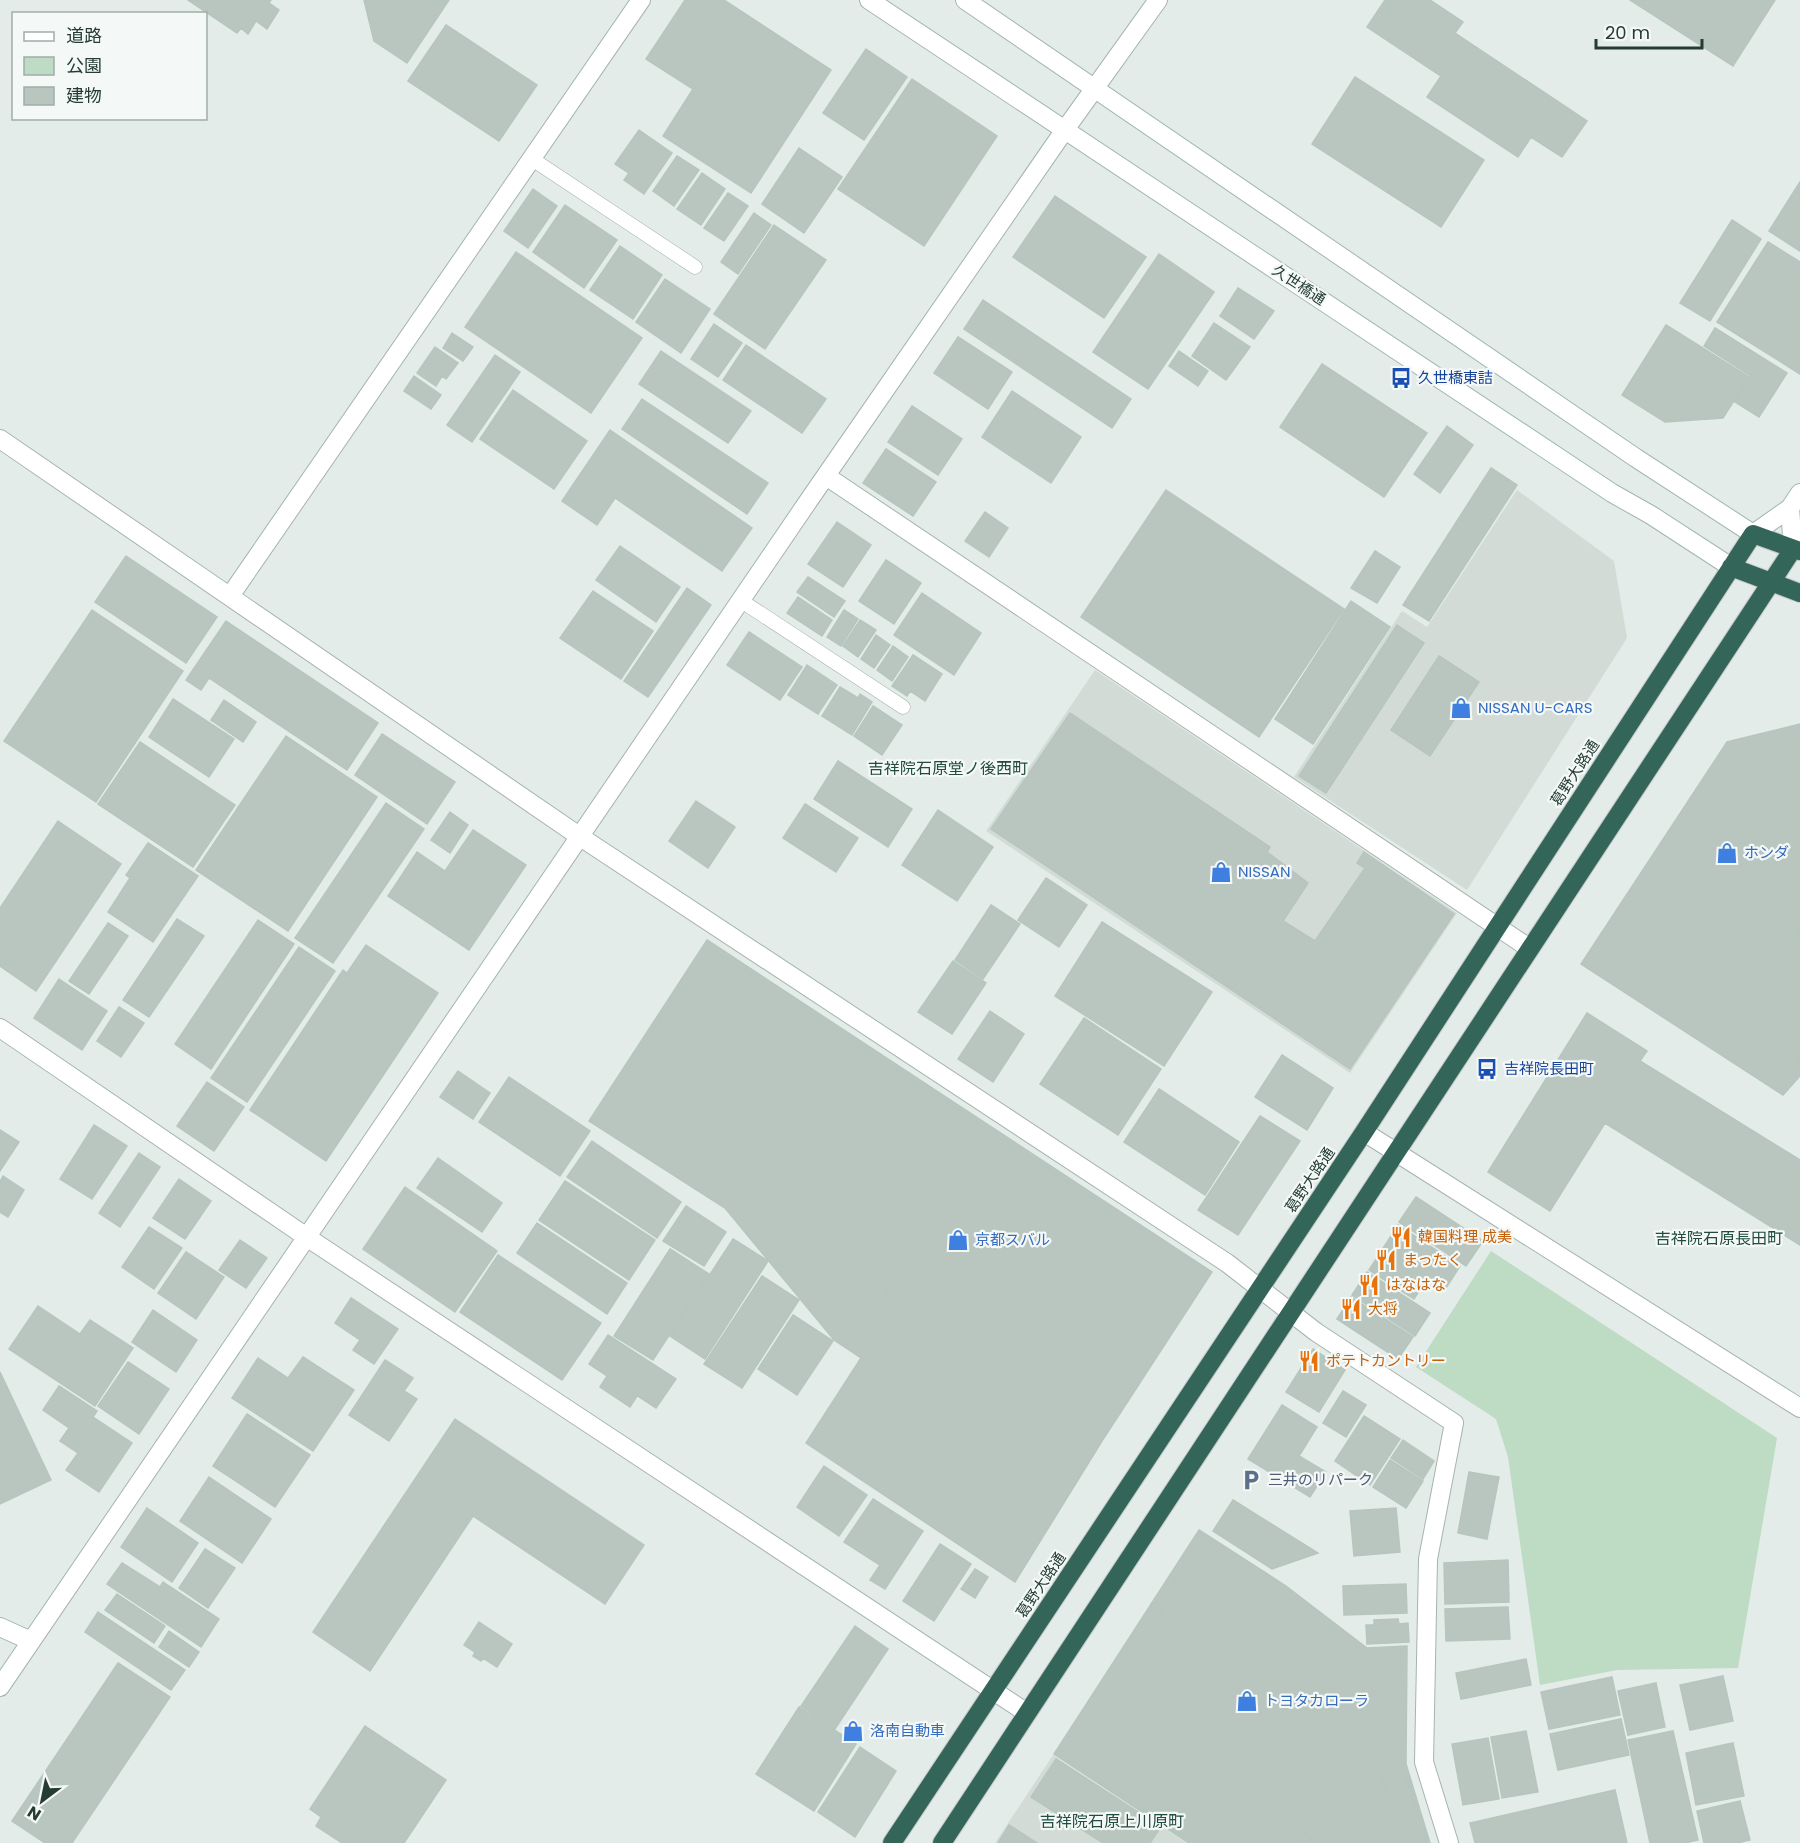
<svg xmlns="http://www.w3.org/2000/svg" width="1800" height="1843" font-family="Poppins,'Noto Sans JP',sans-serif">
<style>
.built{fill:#d2dbd6}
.green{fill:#bedbc4}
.building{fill:#b9c6c0;stroke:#b6c5be;stroke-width:1.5}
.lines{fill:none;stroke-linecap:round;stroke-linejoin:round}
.lane-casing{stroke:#a6b4ae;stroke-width:15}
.street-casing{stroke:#a6b4ae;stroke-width:20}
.secondary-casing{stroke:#a2b7af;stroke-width:20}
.highway-casing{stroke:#c2c8c6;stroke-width:20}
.lane{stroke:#fff;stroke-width:14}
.street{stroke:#fff;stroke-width:18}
.secondary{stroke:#fff;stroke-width:18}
.highway{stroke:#336558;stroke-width:18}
.labels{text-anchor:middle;stroke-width:4.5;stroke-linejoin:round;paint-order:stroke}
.street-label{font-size:15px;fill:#243c34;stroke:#f4f8f6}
.transit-label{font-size:15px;fill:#164399;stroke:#f4f8f6;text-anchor:start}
.shop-label{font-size:15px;fill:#366cbe;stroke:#f4f8f6;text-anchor:start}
.food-label{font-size:15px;fill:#c56008;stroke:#f4f8f6;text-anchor:start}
.service-label{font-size:15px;fill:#4e5e75;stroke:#f4f8f6;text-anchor:start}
.neighbourhood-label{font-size:16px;fill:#224c40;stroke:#f4f8f6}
</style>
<rect width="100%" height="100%" fill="#e3ece8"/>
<!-- built -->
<path class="built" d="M1517,490L1614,561L1627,638L1467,890L1294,777L1402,611L1427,627Z
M1095,670L1457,913L1350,1073L986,831Z
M1053,1755L1187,1843H995Z"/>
<!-- green -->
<path class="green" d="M1491,1251L1777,1438L1738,1668L1617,1670L1540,1685L1508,1457L1496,1419L1416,1367Z"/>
<!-- building -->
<path class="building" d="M188,0H271L269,3L279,10L267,29L256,21L248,34L241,28L237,33Z
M364,0H449L407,63L374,41Z
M685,0H724L831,70L751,193L663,136L693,89L646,59Z
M1385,0H1430L1463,22L1455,33L1587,121L1562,157L1531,137L1518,157L1427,97L1441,76L1367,27Z
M1630,0H1775L1733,66Z
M446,25L537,85L499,141L408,81Z
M866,49L907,77L864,140L823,113Z
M1355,77L1484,160L1441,227L1312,144Z
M912,79L997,136L924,246L838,189Z
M639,130L672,153L644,194L624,180L629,173L615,164Z
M799,148L842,177L804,233L762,204Z
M677,156L699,170L674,206L653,191Z
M702,173L725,189L701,225L677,209Z
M1800,182V251L1769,231Z
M533,189L557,206L528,248L504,231Z
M728,193L748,206L724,241L704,228Z
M1055,196L1146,257L1104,318L1013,257Z
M565,205L617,240L584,288L533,252Z
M754,213L771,225L738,274L721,262Z
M1732,220L1761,239L1710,321L1680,303Z
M774,225L826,260L765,349L714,314Z
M1768,242L1800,262V374L1717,322Z
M620,246L662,275L633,319L590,290Z
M516,252L642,338L591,413L465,327Z
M1159,254L1214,292L1148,389L1093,352Z
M665,279L710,309L681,353L636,322Z
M1238,288L1274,311L1254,339L1220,316Z
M983,300L1131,399L1112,428L964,329Z
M1214,323L1250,347L1226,380L1192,356Z
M714,324L742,343L718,377L691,359Z
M1666,325L1749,377L1723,418L1665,422L1622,395Z
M1715,328L1787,373L1759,417L1735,402L1751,376L1704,346Z
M452,333L473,347L463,361L443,348Z
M958,337L1012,372L988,409L934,373Z
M746,345L826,399L802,433L723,380Z
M435,347L458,363L446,379L442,376L436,386L417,373Z
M661,351L751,411L728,443L639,384Z
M1179,351L1208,371L1198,386L1169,366Z
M495,355L520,372L472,442L447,425Z
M1322,364L1427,433L1384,497L1280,427Z
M414,376L441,395L431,409L404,391Z
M513,390L587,441L554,489L480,439Z
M1012,391L1081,437L1051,483L982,437Z
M642,399L768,483L747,514L622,429Z
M912,406L962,439L938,475L888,442Z
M1447,426L1473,445L1440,493L1414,474Z
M610,430L752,528L722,571L615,498L597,525L562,501Z
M886,449L936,482L913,516L863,483Z
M1491,468L1517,485L1429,621L1403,605Z
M1166,490L1344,609L1259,737L1081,617Z
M985,512L1008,528L989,557L965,541Z
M837,522L871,545L843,587L808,564Z
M620,546L680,587L656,622L596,580Z
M1375,551L1400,567L1377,603L1351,588Z
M126,556L217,617L186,663L95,602Z
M886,560L921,583L894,624L859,601Z
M808,577L845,601L834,617L797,592Z
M687,588L711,605L648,697L624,681Z
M593,591L653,631L621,679L560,638Z
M922,593L981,633L954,675L894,635Z
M798,597L832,620L822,636L787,613Z
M1351,601L1390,627L1313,744L1275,719Z
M92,610L183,671L96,802L4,741Z
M844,610L858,619L841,646L827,637Z
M860,620L876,630L858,657L843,646Z
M226,621L378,723L347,770L209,678L201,690L186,680Z
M1397,625L1424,643L1326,793L1299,776Z
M749,632L802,667L780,700L727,665Z
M876,635L890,645L874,668L861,659Z
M893,646L908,657L892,681L877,670Z
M913,655L942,674L925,701L910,691L907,696L892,686Z
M1439,656L1479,682L1430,756L1391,730Z
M807,665L837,685L818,714L788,695Z
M840,687L858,698L860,694L872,702L852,735L822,716Z
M173,699L234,739L209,777L149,737Z
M224,700L256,722L243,742L211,720Z
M873,706L902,725L882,755L854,736Z
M1070,713L1270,847L1267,852L1308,883L1283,921L1315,941L1365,868L1357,863L1364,852L1454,914L1350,1069L991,829Z
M1800,724V1076L1783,1095L1581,964L1727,742Z
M382,734L455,782L427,824L355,775Z
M286,736L377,797L288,931L196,870Z
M140,742L235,805L193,867L98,804Z
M838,761L912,809L888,847L814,799Z
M696,801L735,827L708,868L669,841Z
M386,803L424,829L333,963L295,938Z
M805,804L858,838L836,872L783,838Z
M938,810L993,847L957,901L902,865Z
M450,812L468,825L450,853L431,840Z
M58,821L121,864L36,991L0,966V908Z
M473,830L526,865L469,950L388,896L417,852L445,871Z
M148,843L198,876L153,942L108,912L130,878L126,875Z
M1046,878L1087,905L1059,947L1018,920Z
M991,905L1020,924L983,979L955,960Z
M177,919L204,936L149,1017L123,1000Z
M258,920L294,944L211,1069L175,1044Z
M1102,922L1212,992L1164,1066L1055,996Z
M108,923L128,936L89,994L69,981Z
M1800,931V1060L1736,1005Z
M707,940L1212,1272L1102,1441L1015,1582L806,1443L861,1358L834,1340L725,1208L589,1121Z
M366,945L438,993L326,1161L250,1110L343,970L347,973Z
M299,947L335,971L247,1102L211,1078Z
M719,954L1108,1208L1003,1370L885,1291L920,1241L859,1201L850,1214L670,1093L649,1125L609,1099L679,989L683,992L687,987L696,992Z
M953,961L986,983L952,1034L918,1012Z
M59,979L107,1011L82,1050L34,1018Z
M119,1007L144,1023L121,1057L97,1041Z
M990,1011L1024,1034L993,1082L958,1059Z
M1587,1013L1647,1051L1640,1061L1800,1160V1245L1605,1123L1550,1211L1488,1172Z
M1084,1018L1161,1069L1118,1135L1040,1084Z
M1282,1055L1333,1088L1307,1130L1255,1097Z
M458,1071L490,1093L473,1119L440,1097Z
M509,1077L590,1131L560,1176L479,1122Z
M207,1082L244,1107L214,1151L177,1126Z
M1159,1089L1239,1142L1205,1195L1124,1142Z
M1260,1116L1300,1141L1238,1235L1198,1210Z
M94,1125L127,1146L92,1199L60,1179Z
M0,1130L19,1142L0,1171Z
M592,1141L681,1202L657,1238L567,1177Z
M139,1153L160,1167L120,1227L99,1213Z
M438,1158L502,1203L482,1232L417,1188Z
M3,1176L24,1190L8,1217L0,1212V1182Z
M179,1179L211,1201L185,1239L153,1218Z
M565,1181L655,1240L629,1280L539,1220Z
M405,1187L497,1251L455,1312L363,1249Z
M1416,1197L1483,1241L1466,1266L1399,1222Z
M686,1206L726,1232L704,1266L663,1241Z
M537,1223L627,1283L607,1314L517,1253Z
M1398,1225L1460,1266L1446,1288L1428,1277L1414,1299L1369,1270Z
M149,1227L182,1248L154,1289L122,1267Z
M733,1239L768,1261L705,1359L670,1336Z
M240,1240L267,1258L246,1288L219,1270Z
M670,1249L709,1274L653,1360L614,1336Z
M186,1252L224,1277L196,1319L158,1293Z
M498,1255L601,1323L562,1380L460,1312Z
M1367,1272L1430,1313L1415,1336L1352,1295Z
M762,1276L799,1300L742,1388L704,1364Z
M1351,1297L1413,1337L1398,1359L1337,1319Z
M351,1298L398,1329L374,1364L353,1350L360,1340L335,1323Z
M38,1306L80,1334L90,1320L133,1348L95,1406L9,1349Z
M153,1310L197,1340L176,1372L132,1342Z
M793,1315L833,1341L797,1395L758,1369Z
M608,1335L676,1379L656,1408L589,1364Z
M1313,1349L1345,1370L1319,1412L1286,1392Z
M303,1357L354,1390L313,1451L232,1398L258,1358L288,1378Z
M385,1360L413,1378L404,1391L417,1399L389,1441L349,1415Z
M128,1362L169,1389L139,1434L98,1406Z
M0,1372L51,1480L0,1504Z
M607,1376L637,1396L630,1407L600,1387Z
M59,1386L97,1411L93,1417L132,1443L99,1492L66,1470L78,1453L60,1441L69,1428L43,1410Z
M1343,1391L1366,1405L1346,1437L1323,1423Z
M1282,1405L1317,1427L1299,1456L1326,1472L1310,1497L1248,1459Z
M247,1414L310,1455L275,1507L213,1466Z
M1364,1416L1400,1439L1370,1485L1335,1461Z
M455,1419L644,1545L605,1604L473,1516L370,1671L313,1632Z
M1403,1440L1434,1461L1423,1479L1391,1458Z
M1390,1460L1423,1481L1406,1508L1373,1487Z
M824,1466L867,1495L839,1536L797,1507Z
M1469,1472L1499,1477L1487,1539L1458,1533Z
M209,1477L271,1519L242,1563L180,1521Z
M873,1499L923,1531L885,1589L870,1580L880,1565L844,1542Z
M1233,1500L1318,1553L1272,1569L1213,1531Z
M147,1508L198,1543L172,1582L121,1547Z
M1396,1508L1400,1552L1354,1556L1350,1511Z
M1199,1530L1286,1586L1367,1648L1407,1646L1406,1764L1430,1843H1189L1054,1754Z
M940,1544L971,1564L934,1621L903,1601Z
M205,1549L235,1568L208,1608L179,1588Z
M1508,1560L1509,1602L1445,1604L1444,1563Z
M122,1563L160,1587L163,1582L219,1619L201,1647L107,1584Z
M975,1569L988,1577L975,1598L961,1589Z
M1179,1572L1215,1596L1146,1701L1128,1690Z
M1406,1584L1407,1613L1344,1615L1343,1586Z
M117,1594L165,1626L154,1643L105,1610Z
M1215,1596L1258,1623L1189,1729L1146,1701Z
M1508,1607L1510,1639L1446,1641L1445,1609Z
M98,1612L185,1670L171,1690L85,1632Z
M1398,1619L1399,1624L1408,1623L1409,1642L1367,1644L1366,1625H1374V1620Z
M479,1622L512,1644L497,1667L483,1658L481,1661L473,1656L475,1652L464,1645Z
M855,1626L888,1649L835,1729L801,1706Z
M169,1631L199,1652L189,1667L159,1647Z
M1526,1659L1531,1685L1461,1699L1456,1673Z
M118,1663L170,1697L72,1843H45L12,1821Z
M1723,1676L1733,1721L1690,1730L1680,1685Z
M1612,1677L1620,1715L1549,1729L1541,1692Z
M1656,1683L1665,1727L1628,1735L1618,1691Z
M1146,1701L1189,1729L1165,1766L1123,1737Z
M799,1707L856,1744L814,1811L756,1774Z
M1621,1719L1629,1755L1558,1770L1550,1734Z
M365,1726L446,1780L404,1843H342L316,1826L321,1817L310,1809Z
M1236,1726L1334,1789L1299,1843H1196L1139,1806L1165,1766L1197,1786Z
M1526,1731L1538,1792L1502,1798L1491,1737Z
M1673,1731L1698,1840L1685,1843H1650L1628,1740Z
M1392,1732L1427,1843H1307L1353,1772L1387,1794L1371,1739Z
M1123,1737L1165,1766L1139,1806L1056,1752Z
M1488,1738L1499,1799L1463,1805L1452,1744Z
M1733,1743L1744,1796L1696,1805L1686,1753Z
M860,1747L896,1771L855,1837L818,1812Z
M1056,1759L1161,1827L1150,1843H1103L1031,1797Z
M1615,1790L1627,1843H1475L1470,1823Z
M1740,1801L1750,1840L1737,1843H1704L1697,1811Z
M1009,1825L1037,1843H998Z"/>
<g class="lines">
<defs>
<path id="lane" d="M532,159L695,267
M740,600L903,707"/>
<path id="street" d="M0,439L579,836L1227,1263L1316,1332L1454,1423L1428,1559L1424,1762L1449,1843
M826,476L1529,948
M230,596L641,0
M0,1028L308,1238L1027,1713
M1364,1132L1800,1408
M0,1627L31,1641
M0,1687L809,500L1064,131L1158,0"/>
<path id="secondary" d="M869,0L1612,493L1651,515L1731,567
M965,0L1636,458L1753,534L1790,508L1800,493
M1790,508L1793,549"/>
<path id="highway" d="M1731,567L1800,593
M892,1843L1364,1132L1753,534L1800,551
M942,1843L1793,549"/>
</defs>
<!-- lane casing -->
<use href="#lane" class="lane-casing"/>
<!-- street casing -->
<use href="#street" class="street-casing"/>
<!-- secondary casing -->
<use href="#secondary" class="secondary-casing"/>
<!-- highway casing -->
<use href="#highway" class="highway-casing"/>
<!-- lane -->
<use href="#lane" class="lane"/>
<!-- street -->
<use href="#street" class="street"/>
<!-- secondary -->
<use href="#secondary" class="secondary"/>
<!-- highway -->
<use href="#highway" class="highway"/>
</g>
<!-- icons -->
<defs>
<symbol id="bus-bare" viewBox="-9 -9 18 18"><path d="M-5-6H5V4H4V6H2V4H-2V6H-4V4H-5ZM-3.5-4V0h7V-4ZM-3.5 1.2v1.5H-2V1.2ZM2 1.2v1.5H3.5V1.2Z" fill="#1a4fb4" stroke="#f4f8f6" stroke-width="2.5" paint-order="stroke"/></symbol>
<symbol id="shop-bare" viewBox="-9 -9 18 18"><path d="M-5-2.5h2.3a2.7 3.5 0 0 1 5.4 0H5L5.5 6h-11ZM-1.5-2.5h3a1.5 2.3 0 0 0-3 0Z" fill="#3f7fe0" stroke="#f4f8f6" stroke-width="2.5" paint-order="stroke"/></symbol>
<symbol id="restaurant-bare" viewBox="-9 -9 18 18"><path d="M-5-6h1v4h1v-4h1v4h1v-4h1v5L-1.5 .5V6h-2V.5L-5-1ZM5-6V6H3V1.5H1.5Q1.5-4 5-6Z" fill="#e8710a" stroke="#f4f8f6" stroke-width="2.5" paint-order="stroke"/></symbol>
<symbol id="parking-bare" viewBox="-9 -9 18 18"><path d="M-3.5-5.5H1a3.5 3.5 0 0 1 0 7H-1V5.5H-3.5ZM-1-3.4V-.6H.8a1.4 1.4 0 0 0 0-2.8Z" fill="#5c6f8a" stroke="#f4f8f6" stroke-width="2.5" paint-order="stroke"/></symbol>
</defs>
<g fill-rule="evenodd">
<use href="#bus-bare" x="1386" y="363" width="30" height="30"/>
<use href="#shop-bare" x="1446" y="693" width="30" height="30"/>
<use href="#shop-bare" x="1712" y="838" width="30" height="30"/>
<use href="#shop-bare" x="1206" y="857" width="30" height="30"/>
<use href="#bus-bare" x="1472" y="1054" width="30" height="30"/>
<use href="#restaurant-bare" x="1386" y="1222" width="30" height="30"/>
<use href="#shop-bare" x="943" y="1225" width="30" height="30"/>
<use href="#restaurant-bare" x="1371" y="1245" width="30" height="30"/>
<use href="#restaurant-bare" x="1354" y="1270" width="30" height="30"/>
<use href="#restaurant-bare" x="1336" y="1294" width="30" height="30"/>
<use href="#restaurant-bare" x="1294" y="1346" width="30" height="30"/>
<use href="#parking-bare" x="1236" y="1465" width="30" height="30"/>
<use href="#shop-bare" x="1232" y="1686" width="30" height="30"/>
<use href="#shop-bare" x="838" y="1716" width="30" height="30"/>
</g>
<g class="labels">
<!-- street labels -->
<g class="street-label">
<text transform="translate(1299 285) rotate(33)" y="5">久世橋通</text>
<text transform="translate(1575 773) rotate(-57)" y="5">葛野大路通</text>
<text transform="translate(1310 1180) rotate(-56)" y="5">葛野大路通</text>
<text transform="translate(1041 1585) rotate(-56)" y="5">葛野大路通</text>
</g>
<!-- transit labels -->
<g class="transit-label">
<text x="1418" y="383">久世橋東詰</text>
<text x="1504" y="1074">吉祥院長田町</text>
</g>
<!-- shop labels -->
<g class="shop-label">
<text x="1478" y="713">NISSAN U-CARS</text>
<text x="1744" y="858">ホンダ</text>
<text x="1238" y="877">NISSAN</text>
<text x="975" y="1245">京都スバル</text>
<text x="1264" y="1706">トヨタカローラ</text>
<text x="870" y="1736">洛南自動車</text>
</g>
<!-- food labels -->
<g class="food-label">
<text x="1418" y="1242">韓国料理 成美</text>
<text x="1403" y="1265">まったく</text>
<text x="1386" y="1290">はなはな</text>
<text x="1368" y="1314">大将</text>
<text x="1326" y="1366">ポテトカントリー</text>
</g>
<!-- service labels -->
<g class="service-label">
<text x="1268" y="1485">三井のリパーク</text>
</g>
<!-- neighbourhood labels -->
<g class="neighbourhood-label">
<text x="948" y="774">吉祥院石原堂ノ後西町</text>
<text x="1719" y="1244">吉祥院石原長田町</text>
<text x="1112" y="1827">吉祥院石原上川原町</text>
</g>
</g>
<!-- legend -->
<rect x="12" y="12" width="195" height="108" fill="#f4f8f6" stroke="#a1ada8" stroke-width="1.5"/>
<rect x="24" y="32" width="30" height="9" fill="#ffffff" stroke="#a1ada8" stroke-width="1.5"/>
<text x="66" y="42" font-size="18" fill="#243c34">道路</text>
<rect x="24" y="57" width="30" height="18" fill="#bedbc4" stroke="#a1ada8" stroke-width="1.5"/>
<text x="66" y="72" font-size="18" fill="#243c34">公園</text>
<rect x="24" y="87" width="30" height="18" fill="#b9c6c0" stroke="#a1ada8" stroke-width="1.5"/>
<text x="66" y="102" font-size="18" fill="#243c34">建物</text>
<!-- north arrow -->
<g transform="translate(42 1801) rotate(212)" stroke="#f4f8f6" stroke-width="4.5" paint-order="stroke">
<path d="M0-4.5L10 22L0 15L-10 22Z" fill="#243c34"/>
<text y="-9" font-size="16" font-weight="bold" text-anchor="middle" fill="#243c34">N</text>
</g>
<!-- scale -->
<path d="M1596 39v9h106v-9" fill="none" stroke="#243c34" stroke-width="3"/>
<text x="1605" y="39" font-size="18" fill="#243c34" stroke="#f4f8f6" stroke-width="4.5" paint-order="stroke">20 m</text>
</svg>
